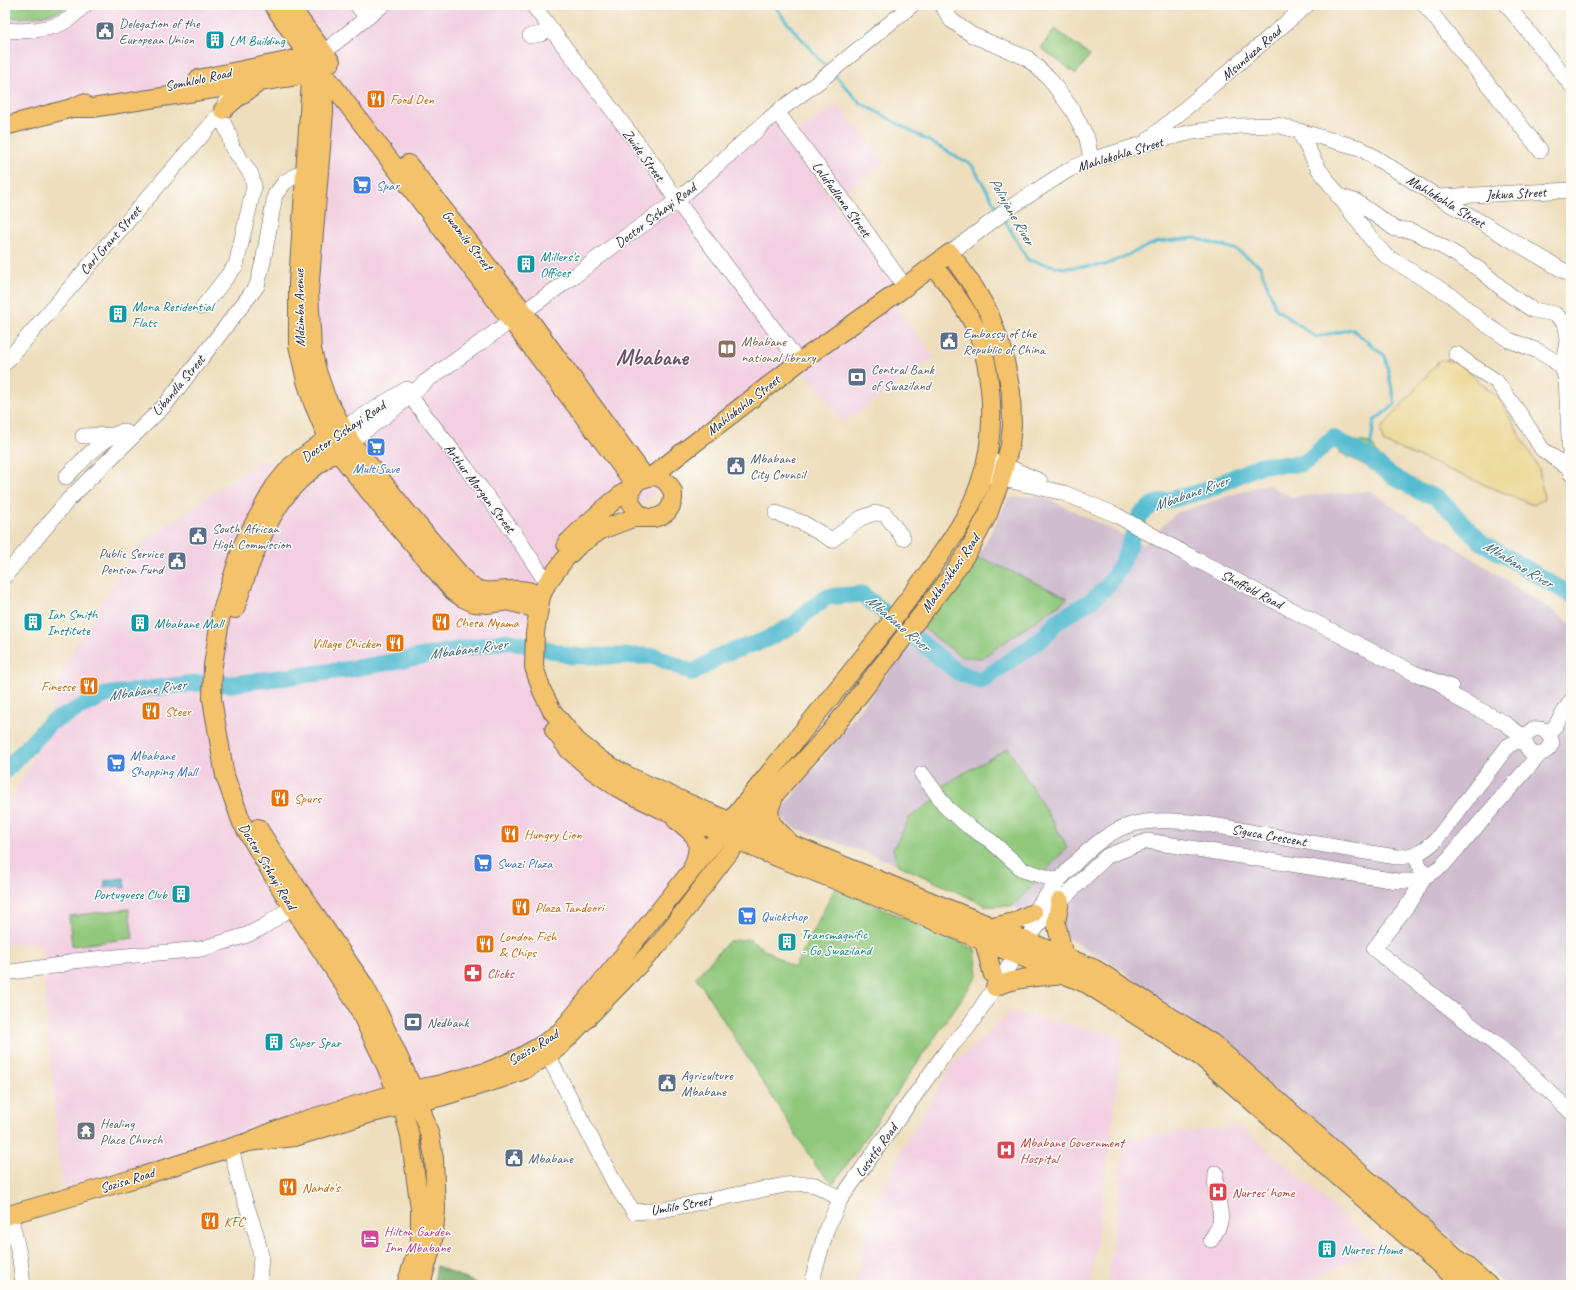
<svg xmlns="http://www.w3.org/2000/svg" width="1576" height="1290" font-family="Caveat,sans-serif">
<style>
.built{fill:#f2cfe1}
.industrial{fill:#cfbdcf}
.green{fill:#91c87b;stroke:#5a755b}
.forest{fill:#74ac6b;stroke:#4b6753}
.sand{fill:#eeda9e;stroke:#887e6c}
.water{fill:#54bcd1;stroke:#3b6f86}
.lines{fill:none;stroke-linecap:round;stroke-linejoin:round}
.stream{stroke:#54bcd1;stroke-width:3}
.river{stroke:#54bcd1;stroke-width:17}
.minor-casing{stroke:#696468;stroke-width:16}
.major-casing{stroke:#696468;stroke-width:20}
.minor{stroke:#fff;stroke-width:15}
.major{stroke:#f3c26a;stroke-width:18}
.labels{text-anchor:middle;stroke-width:3;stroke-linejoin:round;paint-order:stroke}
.service-label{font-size:14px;fill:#4e5e75;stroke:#fdfcf7;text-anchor:start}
.culture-label{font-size:14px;fill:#0d838f;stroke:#fdfcf7;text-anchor:start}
.street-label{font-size:14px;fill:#22223b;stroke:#fdfcf7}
.food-label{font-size:14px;fill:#c56008;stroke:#fdfcf7;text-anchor:start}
.shop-label{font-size:14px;fill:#366cbe;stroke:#fdfcf7;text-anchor:start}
.education-label{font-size:14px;fill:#785e54;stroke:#fdfcf7;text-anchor:start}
.health-label{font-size:14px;fill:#be3a42;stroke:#fdfcf7;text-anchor:start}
.worship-label{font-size:14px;fill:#5b616d;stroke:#fdfcf7;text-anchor:start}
.hotel-label{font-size:14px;fill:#b23c85;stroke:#fdfcf7;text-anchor:start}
.water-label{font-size:15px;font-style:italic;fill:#366077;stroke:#fdfcf7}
.town-label{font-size:22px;font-weight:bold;fill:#68526b;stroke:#fdfcf7}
</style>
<rect width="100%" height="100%" fill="#fdfcf7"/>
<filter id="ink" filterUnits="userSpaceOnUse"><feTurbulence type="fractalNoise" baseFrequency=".025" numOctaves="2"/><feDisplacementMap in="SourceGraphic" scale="8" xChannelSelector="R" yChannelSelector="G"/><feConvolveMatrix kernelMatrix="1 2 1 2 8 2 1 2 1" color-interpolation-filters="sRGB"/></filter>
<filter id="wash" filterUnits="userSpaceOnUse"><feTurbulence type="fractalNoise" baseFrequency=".012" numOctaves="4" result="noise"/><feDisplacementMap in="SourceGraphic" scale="16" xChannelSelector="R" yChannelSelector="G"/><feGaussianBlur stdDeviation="0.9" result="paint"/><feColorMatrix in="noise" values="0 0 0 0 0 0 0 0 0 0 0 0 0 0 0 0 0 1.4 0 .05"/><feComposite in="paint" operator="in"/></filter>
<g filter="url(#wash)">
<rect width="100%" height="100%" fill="#eedebd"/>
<!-- built -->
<path class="built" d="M67,5H533L677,201L772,119L901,290L890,298L934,357L844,423L799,363L677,464L672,481L669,485L633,507L616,505L559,550L540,575L534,593L529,617L525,652L527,673L532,694L545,718L569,750L721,832L542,1045L68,1198L59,1164L41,947L38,942L5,945V811L42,741L64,665L135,548L265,457L280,471L328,437L313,403L311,81L289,67L5,119V18H31L57,12L67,7Z
M837,104L886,162L844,193L798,132Z
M1012,1012L1121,1036L1117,1089L1091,1285H856L870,1218L881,1191L907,1141L951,1066Z
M1241,1126L1379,1247L1303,1285H1107L1125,1138Z
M1390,1273L1404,1283L1406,1285H1383Z"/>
<!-- industrial -->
<path class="industrial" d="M1266,484L1292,497L1370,491L1571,623V1285H1507L1124,971L1013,906H987L897,864L795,828L778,815L976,560L1009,498L1042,496L1144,545L1176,513Z"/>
<!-- green -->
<path class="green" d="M5,5H67V7C48,18 26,18 5,18Z
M1055,29L1090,55L1076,74L1041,48Z
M1333,438L1371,443L1380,458L1402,482L1378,472L1339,452Z
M984,559L1068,598L982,658L962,657L923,628L976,560Z
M1008,748L1063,839L1067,848L1013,906H987L897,864L893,849L910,817L938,798L942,786Z
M835,888L975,949L978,975L834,1183L818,1169L696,977L729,941L748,939L794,968Z
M129,909L133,938L72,946L69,916Z"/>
<!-- forest -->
<path class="forest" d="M437,1266L480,1285H433Z"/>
<!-- sand -->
<path class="sand" d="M1440,360L1458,362L1500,400L1539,469L1544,499L1533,505L1383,442L1381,429Z"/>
<!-- water -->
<path class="water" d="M124,878L125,888H120V886L105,888V881Z"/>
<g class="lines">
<!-- stream -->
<path class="stream" d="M774,5L785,20L828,69
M834,74L859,102L972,165L999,211
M1004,219L1028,260L1063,268L1105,265L1157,242L1195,238L1237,250L1260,266L1276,309L1316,337L1352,329L1385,356L1395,404L1374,421L1369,458"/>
<!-- river -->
<path class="river" d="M5,771L50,723L105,695L194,683L231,684L351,669L506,641L544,648L570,656H655L693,673L721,655L765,640L795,624L809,610L827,597L862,594L957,672L981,681L1044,637L1057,621L1089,602L1108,586L1121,565L1141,514L1154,504L1204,491L1261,465L1300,464L1307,461L1333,438L1369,458L1391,475L1420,492L1437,497L1481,542L1571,595"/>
</g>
</g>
<g filter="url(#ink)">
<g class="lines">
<defs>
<path id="minor" d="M357,5L366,17
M533,5L654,165L677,201L799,362
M942,5L951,20L972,35L1027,58L1049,78L1073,111L1087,138L1091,160
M1425,5L1540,150
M1507,5L1571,85
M5,30C23,32 51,30 66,21C73,17 79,10 85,5
M530,36L541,34L549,28
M324,52L383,5
M777,112L853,213L905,287
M1299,131L1318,168L1372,240L1386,256L1452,296L1481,321L1509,340L1538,351L1553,360L1562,368L1566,379L1571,474
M1147,141L1307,5
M1338,196L1357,202L1395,229L1408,230L1419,234L1452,252L1480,270L1510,295L1533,310L1555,314L1565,323L1567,333V341L1562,368
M1438,197L1571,190
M950,253L1011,207L1048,183L1070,169L1091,160L1143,144L1193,132L1239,126L1277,125L1360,148L1438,197L1571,275
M203,307L236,265L254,187L251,174L232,147L229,134L224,124L216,118
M1456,354L1471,365L1496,381L1522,417L1542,449L1571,470
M5,363L221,113L227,99
M410,396L466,468L514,533L547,583
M342,429L407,389
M83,436L112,435
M350,441C376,424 402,404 425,382L577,274L621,240L677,201L777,112L817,83L912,5
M994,462L1004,465L1040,481
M982,474L1064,493L1116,515L1184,553L1303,616L1414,673L1451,687
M66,477C84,459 99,441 123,431L133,436
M776,513L803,523L832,540L861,518L875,513L885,514L903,538
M5,576L69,499L165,405L257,286L263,262L275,195L285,182L305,170
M1550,734L1571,701
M922,774L947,808L968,826L991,841L1023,870L1059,881
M1415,855L1424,877L1413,898L1374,949L1517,1061L1571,1112
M1027,921C1049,891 1091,838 1127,826C1164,813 1224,827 1262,834C1307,842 1352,850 1397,857C1414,857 1424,851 1436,840L1508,746L1524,737L1533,729C1544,728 1549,731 1552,743C1542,761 1527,757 1524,737L1503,722L1455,697L1441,684
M5,973L61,965L73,961L201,949L247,935L263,927L302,900
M543,1046L616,1186L634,1212L662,1210L785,1185C814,1182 817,1183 840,1200
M231,1147L239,1183L256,1234L261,1256L259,1285
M10,1214L20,1259L23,1285
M1211,1240C1227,1216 1219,1214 1216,1189C1215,1184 1216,1178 1216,1173
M813,1285V1277L827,1228L840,1200L948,1049L967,1029L1026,940L1054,907L1107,856L1147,841L1397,881H1418L1442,866L1539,755"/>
<path id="major" d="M273,5L297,40L316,64
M289,5L331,62
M324,52L323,72L324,112L309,292L312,349L317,371L326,397L350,441L406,511L468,584C485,597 501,588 520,590C527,590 535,593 541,596
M310,55L311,81L298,283V345L306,381L313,403L328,438L337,451L387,514L453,591L463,598L474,603L487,604L508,601L538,609
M198,79L287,61L322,52
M72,108H92L323,72L635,484
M223,110L237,98L257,84
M5,126L72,108L83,103
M408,164L523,311L645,477
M342,429L328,438L291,466L274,487L243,544L221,614L213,665L212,699L225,776L242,823L281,889L356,1003L386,1066L402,1106L410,1136L420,1209V1241L406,1285
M647,518L639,514L633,507L630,500L631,493L633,486L639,480L652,476L658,477L664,480L669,485L673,492V499L671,506L667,512L661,516L654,518H633L601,530L579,545L565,559L547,583L541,596L535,633L534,667L542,691L552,711L577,741L602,761L626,775L672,796L747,829L801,848L1095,969L1212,1043L1488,1285
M566,544C587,523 608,504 633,486
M235,609C247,570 268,509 299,481C314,466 333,454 350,441
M554,730L569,750L592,770L618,788L661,809L721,832L759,850L843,883L1087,984L1201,1057L1463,1285
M774,797L769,810L771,823L790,843
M676,820C697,835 703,841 693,866
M258,828L284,869L364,985L378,1012L419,1102L430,1136L434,1158L436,1210L433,1241L421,1285
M1060,901L1056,923L1064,956
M994,927L1014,922L1033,913
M984,942L993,975
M995,987C1015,978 1035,976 1057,976
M248,1142L295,1137L372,1113L444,1096L497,1080L524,1070L547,1056L560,1046L660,943L747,829L784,783L831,731L950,578L969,550L988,514L1001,479L1010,445L1012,425L1011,392L1003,351L989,313L975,289L950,253L901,290L799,362L652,476
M5,1216L136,1178L248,1142L289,1125L397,1093L441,1084L486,1072L519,1058L542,1045L561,1031C647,929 728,823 812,720C851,672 891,624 927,574C946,547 968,518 979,486C993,447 994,403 986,362C983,351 981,338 975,327C964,305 949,285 933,266"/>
</defs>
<!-- minor casing -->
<use href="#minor" class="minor-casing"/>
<!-- major casing -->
<use href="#major" class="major-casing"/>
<!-- minor -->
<use href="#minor" class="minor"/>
<!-- major -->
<use href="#major" class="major"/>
</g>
</g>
<!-- icons -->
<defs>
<symbol id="civic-square" viewBox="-11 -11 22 22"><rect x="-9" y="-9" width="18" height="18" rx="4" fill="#5c6f8a" stroke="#fdfcf7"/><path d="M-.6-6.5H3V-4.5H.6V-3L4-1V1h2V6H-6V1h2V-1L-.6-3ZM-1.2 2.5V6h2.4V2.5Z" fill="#fff"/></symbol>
<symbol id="building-square" viewBox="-11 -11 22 22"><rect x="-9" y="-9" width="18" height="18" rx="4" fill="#0f9aa8" stroke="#fdfcf7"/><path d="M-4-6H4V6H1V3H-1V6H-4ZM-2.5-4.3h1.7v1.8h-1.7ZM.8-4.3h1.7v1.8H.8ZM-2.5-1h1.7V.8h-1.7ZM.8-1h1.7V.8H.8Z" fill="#fff"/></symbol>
<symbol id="restaurant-square" viewBox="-11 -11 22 22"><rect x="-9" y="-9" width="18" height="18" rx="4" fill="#e8710a" stroke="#fdfcf7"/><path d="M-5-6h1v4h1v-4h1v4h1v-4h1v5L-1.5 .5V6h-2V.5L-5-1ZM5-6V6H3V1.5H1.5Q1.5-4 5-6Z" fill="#fff"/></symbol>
<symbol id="supermarket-square" viewBox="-11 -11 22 22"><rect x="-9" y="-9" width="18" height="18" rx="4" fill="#3f7fe0" stroke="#fdfcf7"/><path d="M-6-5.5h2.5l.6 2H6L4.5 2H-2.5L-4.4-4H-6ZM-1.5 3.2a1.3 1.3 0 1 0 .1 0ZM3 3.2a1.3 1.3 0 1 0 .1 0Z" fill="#fff"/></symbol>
<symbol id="library-square" viewBox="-11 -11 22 22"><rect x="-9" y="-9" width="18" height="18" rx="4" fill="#8d6e63" stroke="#fdfcf7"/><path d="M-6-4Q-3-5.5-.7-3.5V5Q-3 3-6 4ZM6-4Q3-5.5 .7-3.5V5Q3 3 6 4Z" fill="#fff"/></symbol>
<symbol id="bank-square" viewBox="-11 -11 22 22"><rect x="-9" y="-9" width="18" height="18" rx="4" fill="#5c6f8a" stroke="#fdfcf7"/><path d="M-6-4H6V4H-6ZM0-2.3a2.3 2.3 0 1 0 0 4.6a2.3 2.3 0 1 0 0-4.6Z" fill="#fff"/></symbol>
<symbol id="pharmacy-square" viewBox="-11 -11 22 22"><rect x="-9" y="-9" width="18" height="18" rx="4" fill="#e0444e" stroke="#fdfcf7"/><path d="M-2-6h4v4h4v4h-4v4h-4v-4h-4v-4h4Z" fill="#fff"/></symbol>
<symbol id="temple-square" viewBox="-11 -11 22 22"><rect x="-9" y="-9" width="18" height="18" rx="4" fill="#6b7280" stroke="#fdfcf7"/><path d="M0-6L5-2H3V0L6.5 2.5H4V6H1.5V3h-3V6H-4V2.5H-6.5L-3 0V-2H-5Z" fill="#fff"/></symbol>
<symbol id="hospital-square" viewBox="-11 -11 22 22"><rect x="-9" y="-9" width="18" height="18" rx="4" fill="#e0444e" stroke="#fdfcf7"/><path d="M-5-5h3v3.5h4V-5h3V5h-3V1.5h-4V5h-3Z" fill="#fff"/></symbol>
<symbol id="hotel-square" viewBox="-11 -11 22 22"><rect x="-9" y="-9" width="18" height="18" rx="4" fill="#d1479c" stroke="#fdfcf7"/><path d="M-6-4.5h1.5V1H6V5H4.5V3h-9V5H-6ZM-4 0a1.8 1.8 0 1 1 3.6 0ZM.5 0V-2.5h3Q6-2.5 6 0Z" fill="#fff"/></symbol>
</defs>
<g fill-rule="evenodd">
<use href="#civic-square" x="94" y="20" width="22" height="22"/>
<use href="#building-square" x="204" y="29" width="22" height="22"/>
<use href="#restaurant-square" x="365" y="88" width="22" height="22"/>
<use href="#supermarket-square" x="351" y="174" width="22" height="22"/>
<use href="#building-square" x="515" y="253" width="22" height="22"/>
<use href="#building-square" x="107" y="303" width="22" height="22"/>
<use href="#civic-square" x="938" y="330" width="22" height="22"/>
<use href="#library-square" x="716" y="338" width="22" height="22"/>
<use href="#bank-square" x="846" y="366" width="22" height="22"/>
<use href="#supermarket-square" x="365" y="436" width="22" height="22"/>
<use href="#civic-square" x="725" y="455" width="22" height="22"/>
<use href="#civic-square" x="187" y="525" width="22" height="22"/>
<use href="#civic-square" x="166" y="550" width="22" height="22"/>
<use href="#building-square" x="22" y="611" width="22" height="22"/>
<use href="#restaurant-square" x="430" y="611" width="22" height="22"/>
<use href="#building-square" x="129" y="612" width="22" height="22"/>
<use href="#restaurant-square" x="384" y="632" width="22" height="22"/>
<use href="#restaurant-square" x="78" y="675" width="22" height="22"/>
<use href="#restaurant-square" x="140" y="700" width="22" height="22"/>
<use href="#supermarket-square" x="105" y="752" width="22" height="22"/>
<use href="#restaurant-square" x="269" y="787" width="22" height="22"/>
<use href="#restaurant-square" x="499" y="823" width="22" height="22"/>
<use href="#supermarket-square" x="472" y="852" width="22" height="22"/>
<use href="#building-square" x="170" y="883" width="22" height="22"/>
<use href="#restaurant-square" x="510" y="896" width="22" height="22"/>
<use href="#supermarket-square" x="736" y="905" width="22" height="22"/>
<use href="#building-square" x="776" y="931" width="22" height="22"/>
<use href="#restaurant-square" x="474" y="933" width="22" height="22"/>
<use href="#pharmacy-square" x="462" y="962" width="22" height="22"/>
<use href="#bank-square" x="402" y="1011" width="22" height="22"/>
<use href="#building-square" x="263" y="1031" width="22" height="22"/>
<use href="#civic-square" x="656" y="1072" width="22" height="22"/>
<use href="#temple-square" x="75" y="1120" width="22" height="22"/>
<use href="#hospital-square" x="995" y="1139" width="22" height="22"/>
<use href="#civic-square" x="503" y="1147" width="22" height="22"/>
<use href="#restaurant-square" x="277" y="1176" width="22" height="22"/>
<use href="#hospital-square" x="1207" y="1181" width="22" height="22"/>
<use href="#restaurant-square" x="199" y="1210" width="22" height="22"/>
<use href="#hotel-square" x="359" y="1228" width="22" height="22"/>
<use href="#building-square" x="1316" y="1238" width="22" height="22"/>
</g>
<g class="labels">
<!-- service labels -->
<g class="service-label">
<text x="119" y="28">Delegation of the<tspan x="119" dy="16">European Union</tspan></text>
<text x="963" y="338">Embassy of the<tspan x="963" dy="16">Republic of China</tspan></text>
<text x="871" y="374">Central Bank<tspan x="871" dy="16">of Swaziland</tspan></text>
<text x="750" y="463">Mbabane<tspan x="750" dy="16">City Council</tspan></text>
<text x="212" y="533">South African<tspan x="212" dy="16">High Commission</tspan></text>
<text x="163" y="558" text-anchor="end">Public Service<tspan x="163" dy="16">Pension Fund</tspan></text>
<text x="427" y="1027">Nedbank</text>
<text x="681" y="1080">Agriculture<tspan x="681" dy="16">Mbabane</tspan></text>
<text x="528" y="1163">Mbabane</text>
</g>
<!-- culture labels -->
<g class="culture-label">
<text x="229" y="45">LM Building</text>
<text x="540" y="261">Millers's<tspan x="540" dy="16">Offices</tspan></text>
<text x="132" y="311">Mona Residential<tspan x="132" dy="16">Flats</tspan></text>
<text x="47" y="619">Ian Smith<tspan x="47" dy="16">Institute</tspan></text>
<text x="154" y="628">Mbabane Mall</text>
<text x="167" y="899" text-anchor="end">Portuguese Club</text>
<text x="801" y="939">Transmagnific<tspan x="801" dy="16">- Go Swaziland</tspan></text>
<text x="288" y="1047">Super Spar</text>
<text x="1341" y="1254">Nurses Home</text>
</g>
<!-- street labels -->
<g class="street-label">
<text transform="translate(1251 53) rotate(-41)" y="5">Msunduza Road</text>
<text transform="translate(198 79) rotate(-12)" y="5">Somhlolo Road</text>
<text transform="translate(1120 154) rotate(-17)" y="5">Mahlokohla Street</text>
<text transform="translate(644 155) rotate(54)" y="5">Zwide Street</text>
<text transform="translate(1516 193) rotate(-3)" y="5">Jekwa Street</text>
<text transform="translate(842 199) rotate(54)" y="5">Lalufadlana Street</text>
<text transform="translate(1446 201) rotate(31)" y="5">Mahlokohla Street</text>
<text transform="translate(655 215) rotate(-37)" y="5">Doctor Sishayi Road</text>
<text transform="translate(110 240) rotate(-49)" y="5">Carl Grant Street</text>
<text transform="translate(468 240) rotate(52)" y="5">Gwamile Street</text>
<text transform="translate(299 308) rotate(-91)" y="5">Mdzimba Avenue</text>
<text transform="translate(178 385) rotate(-50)" y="5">Libandla Street</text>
<text transform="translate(743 405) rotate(-38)" y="5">Mahlokohla Street</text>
<text transform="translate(343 431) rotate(-34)" y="5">Doctor Sishayi Road</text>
<text transform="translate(480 488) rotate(53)" y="5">Arthur Morgan Street</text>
<text transform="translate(950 573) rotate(-55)" y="5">Makhosikhosi Road</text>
<text transform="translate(1252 589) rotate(28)" y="5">Sheffield Road</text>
<text transform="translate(1269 835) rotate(10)" y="5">Siguca Crescent</text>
<text transform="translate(268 866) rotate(59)" y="5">Doctor Sishayi Road</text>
<text transform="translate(533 1047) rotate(-31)" y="5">Sozisa Road</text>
<text transform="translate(876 1150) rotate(-54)" y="5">Lusutfu Road</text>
<text transform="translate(127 1180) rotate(-17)" y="5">Sozisa Road</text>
<text transform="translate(681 1205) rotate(-10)" y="5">Umlilo Street</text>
</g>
<!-- food labels -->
<g class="food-label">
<text x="390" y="104">Food Den</text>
<text x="455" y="627">Chesa Nyama</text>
<text x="381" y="648" text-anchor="end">Village Chicken</text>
<text x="75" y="691" text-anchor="end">Finesse</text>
<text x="165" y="716">Steer</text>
<text x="294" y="803">Spurs</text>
<text x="524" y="839">Hungry Lion</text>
<text x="535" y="912">Plaza Tandoori</text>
<text x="499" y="941">London Fish<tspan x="499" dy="16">&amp; Chips</tspan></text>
<text x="302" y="1192">Nando's</text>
<text x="224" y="1226">KFC</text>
</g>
<!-- shop labels -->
<g class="shop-label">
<text x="376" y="190">Spar</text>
<text x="376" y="473" text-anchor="middle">MultiSave</text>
<text x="130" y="760">Mbabane<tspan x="130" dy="16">Shopping Mall</tspan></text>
<text x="497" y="868">Swazi Plaza</text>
<text x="761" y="921">Quickshop</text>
</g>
<!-- education labels -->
<g class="education-label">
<text x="741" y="346">Mbabane<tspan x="741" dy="16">national library</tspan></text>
</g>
<!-- health labels -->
<g class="health-label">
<text x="487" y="978">Clicks</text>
<text x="1020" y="1147">Mbabane Government<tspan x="1020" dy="16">Hospital</tspan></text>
<text x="1232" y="1197">Nurses' home</text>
</g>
<!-- worship labels -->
<g class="worship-label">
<text x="100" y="1128">Healing<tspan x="100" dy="16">Place Church</tspan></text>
</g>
<!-- hotel labels -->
<g class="hotel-label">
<text x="384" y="1236">Hilton Garden<tspan x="384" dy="16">Inn Mbabane</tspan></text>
</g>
<!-- water labels -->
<g class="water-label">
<text transform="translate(1012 211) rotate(60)" y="5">Polinjane River</text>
<text transform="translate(1191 493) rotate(-20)" y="5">Mbabane River</text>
<text transform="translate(1518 564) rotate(31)" y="5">Mbabane River</text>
<text transform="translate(898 623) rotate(40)" y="5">Mbabane River</text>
<text transform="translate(468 649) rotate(-8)" y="5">Mbabane River</text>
<text transform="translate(147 690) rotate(-9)" y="5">Mbabane River</text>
</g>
<!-- town labels -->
<g class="town-label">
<text x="652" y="365">Mbabane</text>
</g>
</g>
<!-- margin -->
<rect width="1576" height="1290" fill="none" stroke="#fdfcf7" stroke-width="20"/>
</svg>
